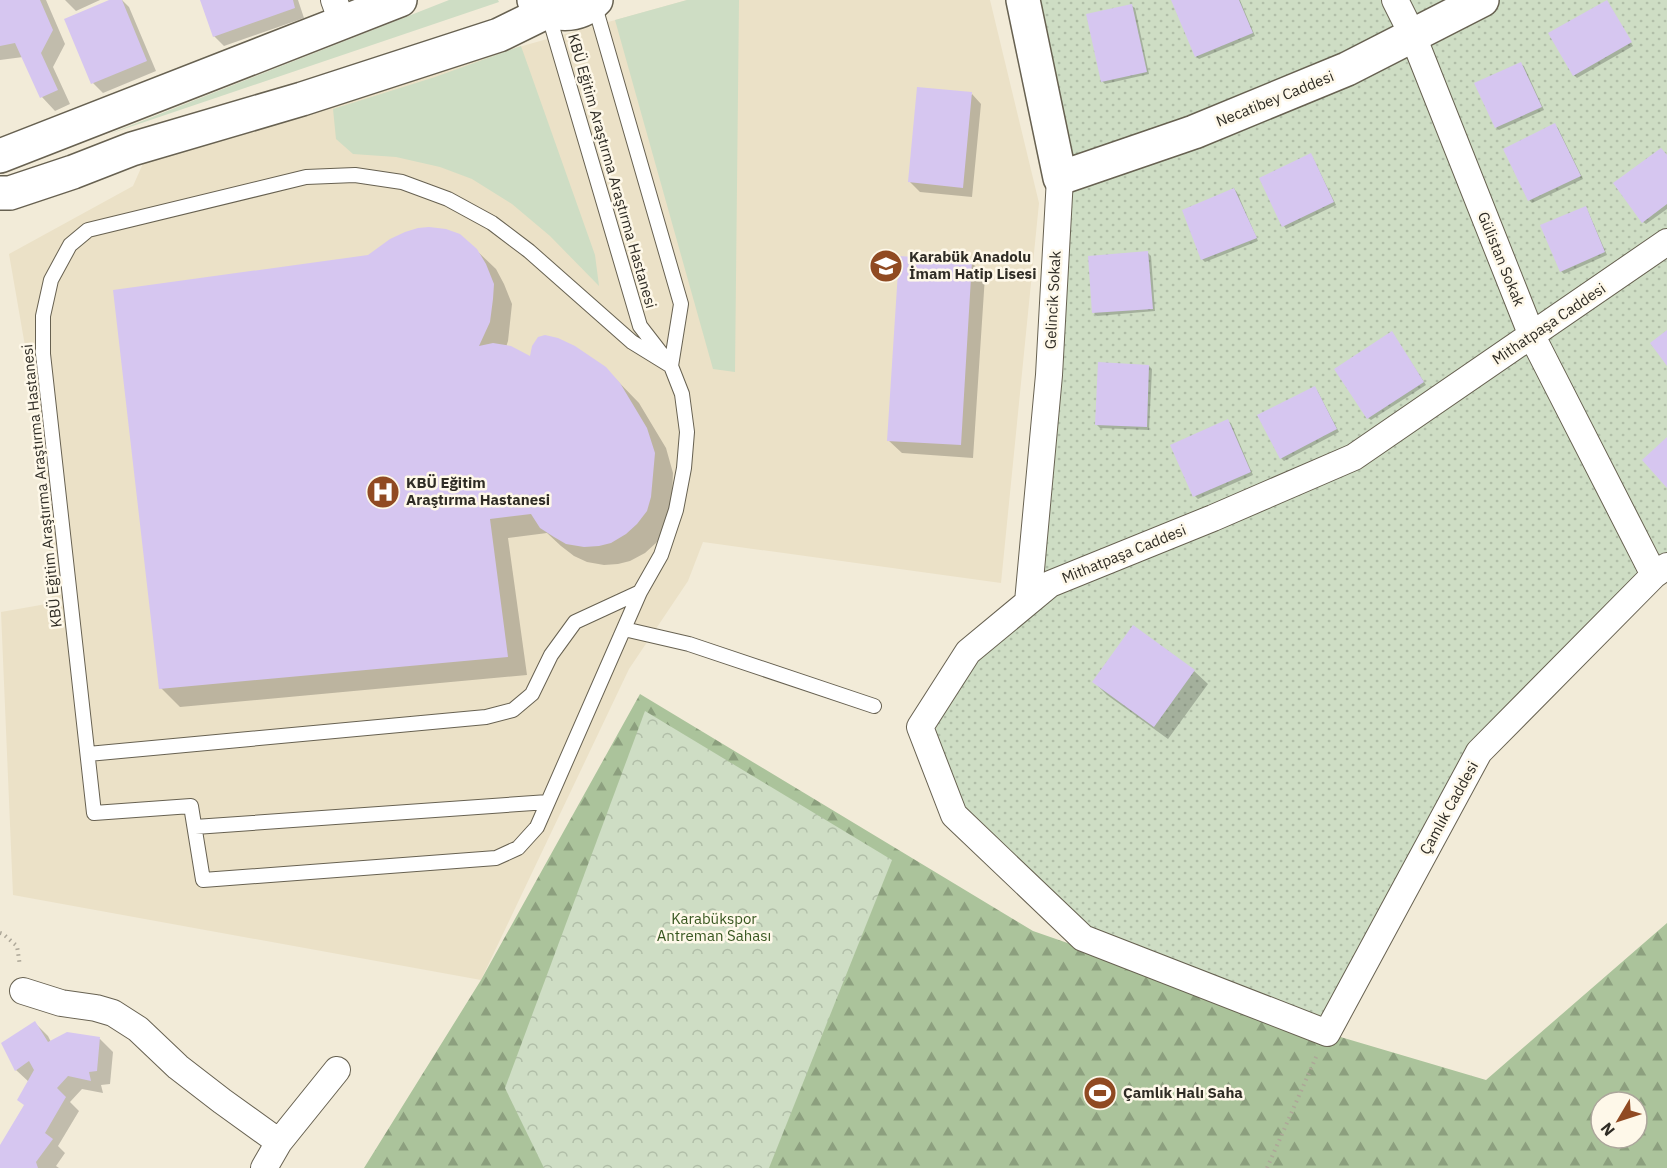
<svg xmlns="http://www.w3.org/2000/svg" width="1667" height="1168" font-family="'IBM Plex Sans',sans-serif">
<style>
.built{fill:#ebe1c7}
.grass{fill:#ceddc4}
.forest{fill:url(#forest-firs);fill-rule:evenodd}
.park{fill:url(#park-crowns)}
.garden{fill:url(#garden-dots)}
.shadow{fill:#0003}
.building{fill:#d6c6f0}
.lines{fill:none;stroke-linecap:round;stroke-linejoin:round}
.service-casing{stroke:#676151;stroke-width:16}
.minor-casing{stroke:#676151;stroke-width:28}
.tertiary-casing{stroke:#676151;stroke-width:36}
.path{stroke:#ada798;stroke-width:4;stroke-dasharray:1.5 4.5;stroke-linecap:butt}
.service{stroke:#fff;stroke-width:14}
.minor{stroke:#fff;stroke-width:26}
.tertiary{stroke:#fff;stroke-width:33}
.labels{text-anchor:middle;stroke-width:5;stroke-linejoin:round;paint-order:stroke}
.street-label{font-size:15px;fill:#2f2c25;stroke:#fef8e9}
.poi-label{font-size:15px;font-weight:bold;fill:#2f2c25;stroke:#fef8e9;text-anchor:start}
.park-label{font-size:15px;fill:#37561f;stroke:#fef8e9}
</style>
<defs>
<pattern id="forest-firs" width="22" height="20" patternUnits="userSpaceOnUse" patternTransform="scale(1.5)"><rect width="22" height="20" fill="#abc39b"/><path d="M5 1l3.5 6h-7zM16 11l3.5 6h-7z" fill="#8c9f7e"/></pattern>
<pattern id="park-crowns" width="20" height="18" patternUnits="userSpaceOnUse" patternTransform="scale(1.5)"><rect width="20" height="18" fill="#ceddc4"/><path d="M2 6a3 3 0 1 1 6 0M12 15a3 3 0 1 1 6 0" fill="none" stroke="#b1bea8"/></pattern>
<pattern id="garden-dots" width="8" height="8" patternUnits="userSpaceOnUse" patternTransform="scale(1.5)"><rect width="8" height="8" fill="#ceddc4"/><path d="M2 2h.1M6 6h.1" fill="none" stroke="#b1bea8" stroke-width="1.8" stroke-linecap="round"/></pattern>
</defs>
<rect width="100%" height="100%" fill="#f2ebd8"/>
<!-- built -->
<path class="built" d="M687,0H990L1039,203L1001,583L703,542L688,581L629,669L481,980L13,895L1,612L52,603L45,461L9,254L133,186L149,150Z"/>
<!-- grass -->
<path class="grass" d="M449,0H498L499,2L109,134Z
M687,0H739L735,372L713,369L615,20Z
M521,46L595,255L599,286L550,236L512,204L472,179L440,167L396,157L353,154L336,139L333,109L435,77Z"/>
<!-- forest -->
<path class="forest" d="M640,694L1033,931L1327,1033L1486,1080L1667,923V1168H364L481,980ZM1601,1102H1637V1138H1601Z"/>
<!-- park -->
<path class="park" d="M645,711L892,860L769,1168H544L505,1088Z"/>
<!-- garden -->
<path class="garden" d="M1023,0H1667V566L1479,753L1327,1033L1083,938L954,815L920,727L968,652L1028,602L1060,178Z"/>
<!-- shadow -->
<path class="shadow" d="M0,0H46L65,44L53,67L70,104L55,111L42,97L23,57L0,60Z
M65,0H100L76,11Z
M113,0H122L129,7L156,71L103,93L93,83Z
M202,0H298L304,18L224,46L214,36Z
M1173,0H1240L1255,36L1199,59L1196,56Z
M1609,4L1633,46L1577,78L1574,75Z
M1132,6L1135,8L1149,74L1105,84L1102,81Z
M1521,64L1524,66L1544,110L1499,130L1496,127Z
M972,94L981,104L972,197L920,192L910,182Z
M1555,125L1558,128L1583,179L1532,203L1529,200L1505,149Z
M1667,157V209L1646,224L1643,222Z
M1313,158L1336,205L1286,229L1284,226Z
M1234,189L1237,192L1258,241L1205,262L1202,259Z
M1586,208L1588,211L1607,255L1564,274L1561,271Z
M476,250L496,269L504,284L512,304L508,341L506,347L531,358L606,369L639,403L666,448L673,473L672,496L665,530L656,543L645,553L630,561L618,564L604,565L587,562L574,556L561,546L547,533L508,538L527,675L180,707L161,688Z
M1148,253L1151,256L1155,311L1097,316L1094,313Z
M972,263L985,276L973,458L902,453L888,440Z
M1394,336L1426,385L1371,420L1368,418Z
M1149,366L1152,369L1149,430L1100,428L1097,425Z
M1317,390L1339,432L1284,461L1281,458Z
M1228,421L1231,423L1253,475L1198,499L1195,496L1172,445Z
M1194,671L1208,684L1168,739L1107,695L1094,682Z
M35,1023L48,1036L51,1042L100,1039L113,1052L110,1084L101,1085L103,1093L82,1089L70,1102L79,1111L58,1146L65,1153L56,1166L59,1168H0V1148L25,1106L29,1082L16,1070L3,1044Z"/>
<!-- building -->
<path class="building" d="M0,0H40L53,30L41,53L58,90L40,98L15,43L0,46Z
M109,0H122L147,61L91,84L64,19Z
M200,0H293L295,8L213,37Z
M1171,0H1239L1253,33L1195,57Z
M1607,0L1632,42L1573,76L1548,33Z
M1132,4L1147,72L1101,82L1086,14Z
M1521,62L1542,107L1495,128L1474,83Z
M917,87L972,92L963,188L908,182Z
M1555,123L1581,176L1528,201L1503,149Z
M1661,148L1667,155V204L1642,223L1613,183Z
M1311,153L1334,202L1282,227L1259,178Z
M1234,188L1257,238L1201,260L1182,210Z
M1586,206L1605,252L1560,272L1540,225Z
M429,227L446,229L460,234L477,249L486,264L494,284L493,299L490,322L479,346L493,343L511,346L530,356L532,346L538,337L545,335L558,338L575,346L606,367L620,383L647,428L655,453L651,497L647,511L637,524L626,534L611,543L599,546L584,547L566,544L554,537L540,528L531,514L490,519L508,657L159,689L113,290L368,255L390,239L405,232L418,228Z
M1148,251L1153,309L1092,313L1088,256Z
M899,256L972,261L961,445L887,441Z
M1667,330V366L1650,343Z
M1392,331L1424,382L1367,419L1334,369Z
M1098,362L1149,365L1147,427L1095,425Z
M1315,386L1337,429L1280,459L1257,415Z
M1228,419L1251,472L1193,497L1170,445Z
M1667,437V488L1642,460Z
M1133,625L1195,670L1154,727L1092,682Z
M35,1021L48,1042L67,1032L100,1037L97,1071L89,1072L91,1081L68,1076L57,1088L66,1097L45,1133L53,1139L36,1162L38,1168H0V1145L24,1105L17,1100L34,1070L29,1061L15,1071L1,1043Z"/>
<g class="lines">
<defs>
<path id="service" d="M594,3L681,304L671,366
M548,13L640,326L671,366L682,394L687,432L684,468L676,510L661,555L640,592L537,827L518,848L496,858L203,880L191,806L94,813L43,354V316L51,280L70,245L88,230L306,177L355,175L402,182L448,199L492,223L529,251L632,342L671,366
M624,629L689,644L874,706
M88,754L486,717L513,710L532,694L551,655L575,622L640,592
M195,827L548,802"/>
<path id="minor" d="M334,0L342,22
M1395,0L1413,36L1532,336L1654,575
M1667,242L1354,457L1213,518L1050,584L968,652L920,727L954,815L1083,938L1327,1033L1479,752L1654,575L1667,566
M1028,602L1049,375L1060,178
M23,991L61,1003L96,1008L113,1013L138,1029L178,1067L222,1101L279,1142
M264,1168L279,1142L337,1070"/>
<path id="tertiary" d="M534,0C551,18 579,18 596,0
M1023,0L1060,178L1194,132L1347,69L1482,0
M0,156L400,0
M0,193H10L73,172L132,149L302,99L499,35L548,11"/>
</defs>
<!-- service casing -->
<use href="#service" class="service-casing"/>
<!-- minor casing -->
<use href="#minor" class="minor-casing"/>
<!-- tertiary casing -->
<use href="#tertiary" class="tertiary-casing"/>
<!-- path -->
<path class="path" d="M0,933L3,934L17,946L20,966
M1267,1168L1317,1055"/>
<!-- service -->
<use href="#service" class="service"/>
<!-- minor -->
<use href="#minor" class="minor"/>
<!-- tertiary -->
<use href="#tertiary" class="tertiary"/>
</g>
<!-- icons -->
<defs>
<symbol id="school-disc" viewBox="-11 -11 22 22"><circle r="9.5" fill="#904a22" stroke="#fef8e9"/><path d="M0-5L7-2L0 1L-7-2ZM-4 1L0 2.5L4 1V4Q0 6-4 4Z" fill="#fff"/></symbol>
<symbol id="hospital-disc" viewBox="-11 -11 22 22"><circle r="9.5" fill="#904a22" stroke="#fef8e9"/><path d="M-5-5h3v3.5h4V-5h3V5h-3V1.5h-4V5h-3Z" fill="#fff"/></symbol>
<symbol id="stadium-disc" viewBox="-11 -11 22 22"><circle r="9.5" fill="#904a22" stroke="#fef8e9"/><path d="M0-5a6.5 5 0 1 0 0 10a6.5 5 0 1 0 0-10ZM-3.5-1.8h7v3.6h-7Z" fill="#fff"/></symbol>
</defs>
<g fill-rule="evenodd">
<use href="#school-disc" x="867" y="247" width="38" height="38"/>
<use href="#hospital-disc" x="364" y="473" width="38" height="38"/>
<use href="#stadium-disc" x="1081" y="1074" width="38" height="38"/>
</g>
<g class="labels">
<!-- street labels -->
<g class="street-label">
<text transform="translate(1275 99) rotate(-22)" y="5">Necatibey Caddesi</text>
<text transform="translate(612 171) rotate(74)" y="5">KBÜ Eğitim Araştırma Araştırma Hastanesi</text>
<text transform="translate(1501 259) rotate(68)" y="5">Gülistan Sokak</text>
<text transform="translate(1053 300) rotate(-87)" y="5">Gelincik Sokak</text>
<text transform="translate(1549 324) rotate(-34)" y="5">Mithatpaşa Caddesi</text>
<text transform="translate(42 486) rotate(-96)" y="5">KBÜ Eğitim Araştırma Araştırma Hastanesi</text>
<text transform="translate(1124 554) rotate(-22)" y="5">Mithatpaşa Caddesi</text>
<text transform="translate(1449 808) rotate(-61)" y="5">Çamlık Caddesi</text>
</g>
<!-- poi labels -->
<g class="poi-label">
<text x="909" y="262">Karabük Anadolu<tspan x="909" dy="17">İmam Hatip Lisesi</tspan></text>
<text x="406" y="488">KBÜ Eğitim<tspan x="406" dy="17">Araştırma Hastanesi</tspan></text>
<text x="1123" y="1098">Çamlık Halı Saha</text>
</g>
<!-- park labels -->
<g class="park-label">
<text x="714" y="924">Karabükspor<tspan x="714" dy="17">Antreman Sahası</tspan></text>
</g>
</g>
<!-- north arrow -->
<g transform="translate(1619 1120) rotate(231)"><circle r="28" fill="#fef8e9" stroke="#aba69b" stroke-width="1.5"/>
<path d="M0-4.5L10 22L0 15L-10 22Z" fill="#904a22"/>
<text y="-9" font-size="16" font-weight="bold" text-anchor="middle" fill="#2f2c25">N</text>
</g>
</svg>
